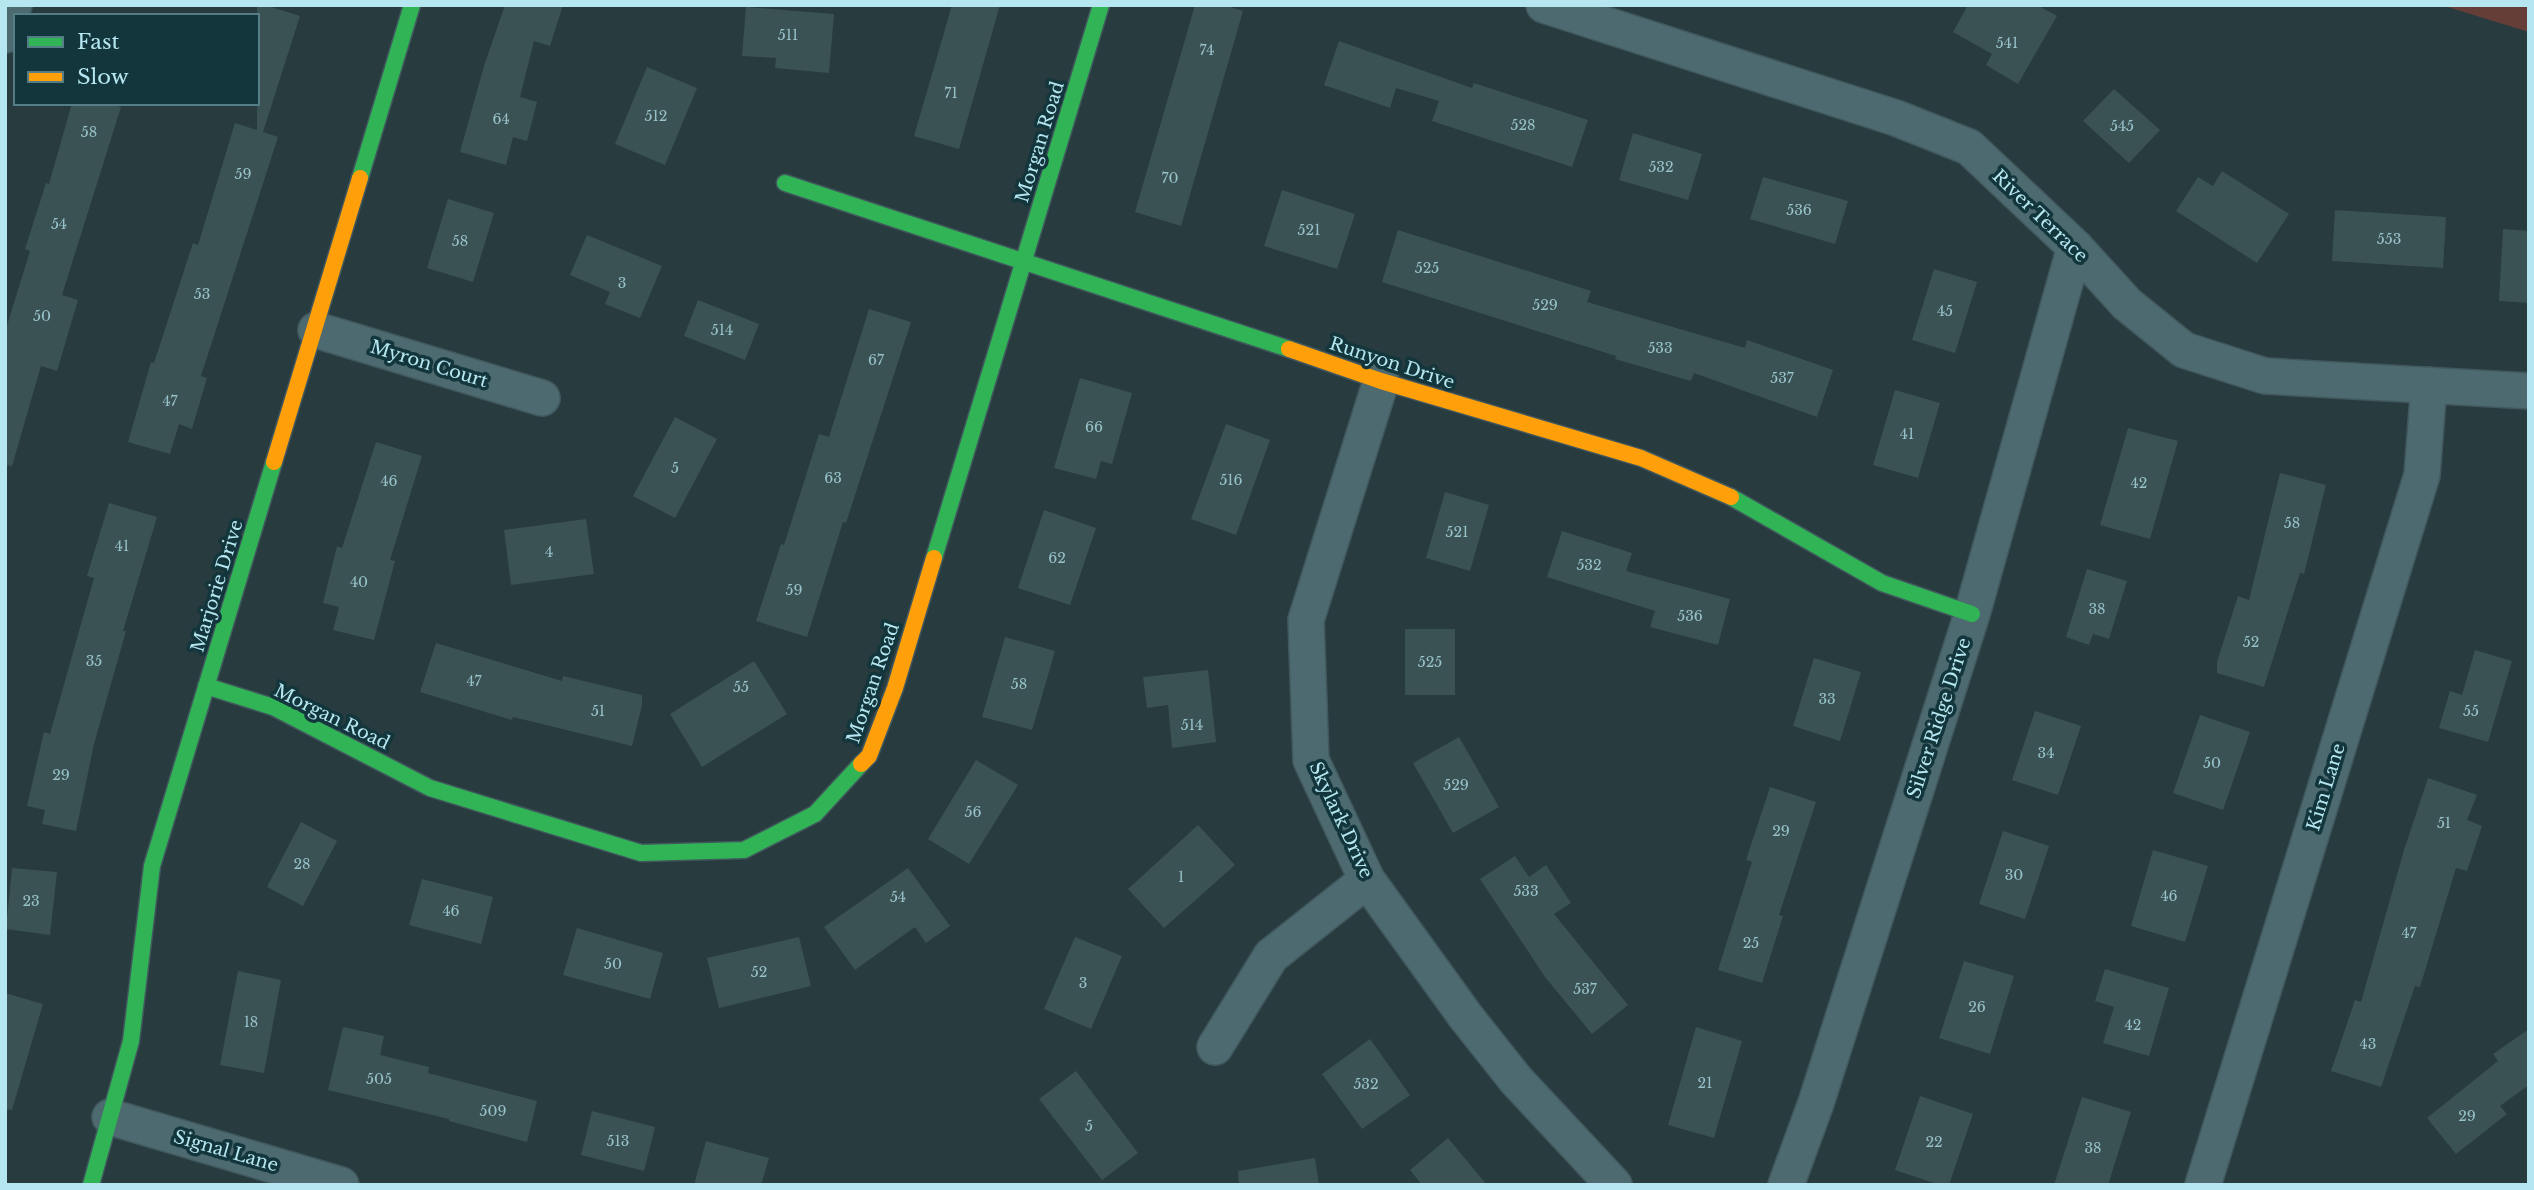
<svg xmlns="http://www.w3.org/2000/svg" width="2534" height="1190" font-family="'Libre Baskerville',serif">
<style>
.green{fill:#653e37}
.building{fill:#3b5254}
.lines{fill:none;stroke-linecap:round;stroke-linejoin:round}
.street-casing{stroke:#40575d;stroke-width:38}
.fast-casing{stroke:#40575d;stroke-width:19}
.slow-casing{stroke:#40575d;stroke-width:19}
.street{stroke:#4c6a6f;stroke-width:35}
.fast{stroke:#30b455;stroke-width:16}
.slow{stroke:#ff9f0a;stroke-width:16}
.labels{text-anchor:middle;stroke-width:7;stroke-linejoin:round;paint-order:stroke}
.number-label{font-size:14px;fill:#97c2ca}
.street-label{font-size:18px;fill:#b6e7f1;stroke:#13363d}
</style>
<rect width="100%" height="100%" fill="#283b3e"/>
<!-- green -->
<path class="green" d="M2442,5H2529V32L2441,5Z"/>
<!-- building -->
<path class="building" d="M257,5H265L300,16L263,132L278,137L201,376L207,378L192,429L179,424L170,454L128,442L151,362L154,363L193,243L198,245L235,123L257,130Z
M505,5H563L550,46L534,41L520,97L537,102L527,141L513,137L506,165L460,152L484,66Z
M952,5H1000L959,149L914,136Z
M1195,5H1224L1243,11L1181,226L1135,212Z
M1968,5H2037L2057,16L2018,84L1986,65L1992,54L1953,32Z
M746,7L834,14L829,73L775,68L776,58L742,56Z
M1339,41L1472,88L1474,83L1588,120L1572,167L1432,121L1439,101L1396,88L1390,108L1324,85Z
M647,67L697,88L665,165L615,144Z
M2114,89L2160,130L2129,163L2083,121Z
M72,103H107L121,107L62,295L78,300L57,371L41,366L12,466L5,465V332L30,251L25,249L46,183L49,184Z
M1633,133L1702,154L1688,200L1619,180Z
M2222,171L2289,214L2257,263L2176,211L2198,177L2213,186Z
M1763,177L1848,201L1835,244L1750,219Z
M1282,190L1355,214L1337,269L1264,246Z
M448,199L494,213L473,282L427,268Z
M2335,210L2446,217L2443,268L2332,261Z
M2503,229L2529,231V303L2499,301Z
M1398,230L1591,291L1587,302L1745,348L1747,340L1833,370L1817,417L1694,373L1691,381L1615,359L1616,356L1382,282Z
M587,235L662,266L640,318L605,304L610,292L570,275Z
M1934,269L1977,282L1955,353L1912,340Z
M698,300L759,324L745,360L684,336Z
M869,309L911,322L846,523L843,522L807,637L756,621L781,544L784,545L819,434L829,437Z
M1080,378L1132,393L1112,464L1101,461L1096,479L1054,468Z
M1895,390L1940,403L1918,478L1873,465Z
M675,417L717,439L675,518L633,496Z
M1226,424L1270,440L1236,535L1191,519Z
M2128,428L2178,441L2150,539L2100,525Z
M376,442L422,456L390,560L395,561L374,640L333,630L339,607L323,603L337,546L342,548Z
M2280,473L2326,485L2304,574L2300,573L2264,687L2217,673V662L2238,596L2249,600Z
M1445,492L1489,505L1470,571L1426,558Z
M109,503L157,517L123,631H126L94,744L76,831L42,824L45,810L27,806L44,732L50,734L94,578L87,576Z
M1044,510L1096,528L1070,605L1018,588Z
M586,519L594,574L511,585L504,530Z
M1562,531L1632,553L1626,571L1730,599L1718,645L1650,627L1655,611L1547,577Z
M2087,569L2127,581L2109,639L2093,634L2089,645L2066,637Z
M1405,629H1455V695H1405Z
M1005,637L1055,651L1032,730L982,717Z
M436,643L562,681L563,676L642,695V705L632,746L513,717L512,720L420,692Z
M2475,650L2512,661L2488,742L2439,728L2450,691L2462,695Z
M1814,658L1861,672L1840,741L1793,726Z
M754,661L787,714L702,767L670,714Z
M1208,670L1216,742L1172,748L1168,705L1147,708L1143,677Z
M2035,711L2081,726L2058,795L2012,780Z
M2200,715L2250,732L2223,810L2173,793Z
M1459,737L1499,807L1453,833L1413,763Z
M976,760L1018,785L969,864L928,839Z
M2428,778L2477,795L2467,820L2482,826L2467,871L2456,868L2420,987L2415,986L2381,1087L2331,1071L2355,1000L2361,1002L2404,850Z
M1770,787L1816,802L1779,915L1783,916L1762,983L1718,970L1752,862L1746,860Z
M301,822L337,841L303,906L267,887Z
M1198,825L1235,865L1164,928L1128,889Z
M2003,831L2049,846L2025,919L1979,904Z
M2153,850L2208,866L2185,942L2131,926Z
M1515,856L1529,877L1546,865L1571,903L1554,914L1628,1005L1592,1034L1545,977L1480,879Z
M12,868L57,872L50,935L6,929Z
M908,868L950,926L926,943L915,927L855,970L824,927Z
M422,879L493,897L481,944L409,925Z
M577,928L663,953L650,999L563,975Z
M799,937L811,986L719,1008L707,958Z
M1075,937L1122,956L1091,1029L1044,1009Z
M1964,961L2014,976L1990,1054L1939,1038Z
M2105,969L2169,988L2149,1056L2103,1043L2114,1007L2095,1001Z
M238,971L281,980L264,1073L220,1065Z
M5,993L43,1004L12,1110L5,1109Z
M343,1027L384,1036L380,1055L429,1067L428,1073L537,1101L527,1142L449,1121V1119L328,1090Z
M1696,1027L1742,1041L1714,1138L1668,1125Z
M2529,1029V1085L2500,1106L2507,1114L2456,1154L2427,1118L2498,1061L2493,1054Z
M1370,1039L1410,1095L1362,1129L1322,1074Z
M1076,1071L1138,1153L1102,1180L1039,1099Z
M1920,1096L1973,1114L1949,1185H1940L1895,1170Z
M2082,1097L2131,1112L2108,1185H2054Z
M592,1111L655,1127L644,1171L581,1155Z
M1448,1138L1487,1185H1422L1410,1170Z
M706,1141L769,1158L761,1185H694Z
M1315,1158L1319,1185H1239L1238,1171Z"/>
<g class="lines">
<defs>
<path id="street" d="M1544,5L1896,118L1969,147L2075,247L2127,304L2184,350L2265,376L2529,391
M5,35L14,5
M316,330L542,398
M1381,381L1306,620L1311,760L1367,880L1466,1017L1516,1080L1614,1185
M1215,1047L1271,956L1367,880
M110,1117L341,1185
M1786,1185L1816,1103L1972,614L2075,247
M2203,1185L2422,475L2429,385"/>
<path id="fast" d="M360,178L412,5
M785,183L1289,349
M1731,497L1882,583L1972,614
M934,558L1101,5
M206,686L273,707L430,788L641,853L744,850L815,814L861,764
M91,1185L131,1041L152,866L274,462"/>
<path id="slow" d="M1289,349L1381,381L1641,458L1731,497
M274,462L360,178
M861,764L869,756L895,688L934,558"/>
</defs>
<!-- street casing -->
<use href="#street" class="street-casing"/>
<!-- fast casing -->
<use href="#fast" class="fast-casing"/>
<!-- slow casing -->
<use href="#slow" class="slow-casing"/>
<!-- street -->
<use href="#street" class="street"/>
<!-- fast -->
<use href="#fast" class="fast"/>
<!-- slow -->
<use href="#slow" class="slow"/>
</g>
<g class="labels">
<!-- number labels -->
<g class="number-label">
<text x="788" y="40">511</text>
<text x="2007" y="48">541</text>
<text x="1207" y="55">74</text>
<text x="951" y="98">71</text>
<text x="656" y="121">512</text>
<text x="501" y="124">64</text>
<text x="1523" y="130">528</text>
<text x="2122" y="131">545</text>
<text x="89" y="137">58</text>
<text x="1661" y="172">532</text>
<text x="243" y="179">59</text>
<text x="1170" y="183">70</text>
<text x="1799" y="215">536</text>
<text x="59" y="229">54</text>
<text x="1309" y="235">521</text>
<text x="2389" y="244">553</text>
<text x="460" y="246">58</text>
<text x="1427" y="273">525</text>
<text x="622" y="288">3</text>
<text x="202" y="299">53</text>
<text x="1545" y="310">529</text>
<text x="1945" y="316">45</text>
<text x="42" y="321">50</text>
<text x="722" y="335">514</text>
<text x="1660" y="353">533</text>
<text x="876" y="365">67</text>
<text x="1782" y="383">537</text>
<text x="170" y="406">47</text>
<text x="1094" y="432">66</text>
<text x="1907" y="439">41</text>
<text x="675" y="473">5</text>
<text x="833" y="483">63</text>
<text x="1231" y="485">516</text>
<text x="389" y="486">46</text>
<text x="2139" y="488">42</text>
<text x="2292" y="528">58</text>
<text x="1457" y="537">521</text>
<text x="122" y="551">41</text>
<text x="549" y="557">4</text>
<text x="1057" y="563">62</text>
<text x="1589" y="570">532</text>
<text x="359" y="587">40</text>
<text x="794" y="595">59</text>
<text x="2097" y="614">38</text>
<text x="1690" y="621">536</text>
<text x="2251" y="647">52</text>
<text x="94" y="666">35</text>
<text x="1430" y="667">525</text>
<text x="474" y="686">47</text>
<text x="1019" y="689">58</text>
<text x="741" y="692">55</text>
<text x="1827" y="704">33</text>
<text x="598" y="716">51</text>
<text x="2471" y="716">55</text>
<text x="1192" y="730">514</text>
<text x="2046" y="758">34</text>
<text x="2212" y="768">50</text>
<text x="61" y="780">29</text>
<text x="1456" y="790">529</text>
<text x="973" y="817">56</text>
<text x="2444" y="828">51</text>
<text x="1781" y="836">29</text>
<text x="302" y="869">28</text>
<text x="2014" y="880">30</text>
<text x="1181" y="882">1</text>
<text x="1526" y="896">533</text>
<text x="2169" y="901">46</text>
<text x="898" y="902">54</text>
<text x="31" y="906">23</text>
<text x="451" y="916">46</text>
<text x="2409" y="938">47</text>
<text x="1751" y="948">25</text>
<text x="613" y="969">50</text>
<text x="759" y="977">52</text>
<text x="1083" y="988">3</text>
<text x="1585" y="994">537</text>
<text x="1977" y="1012">26</text>
<text x="251" y="1027">18</text>
<text x="2133" y="1030">42</text>
<text x="2368" y="1049">43</text>
<text x="379" y="1084">505</text>
<text x="1705" y="1088">21</text>
<text x="1366" y="1089">532</text>
<text x="493" y="1116">509</text>
<text x="2467" y="1121">29</text>
<text x="1089" y="1131">5</text>
<text x="618" y="1146">513</text>
<text x="1934" y="1147">22</text>
<text x="2093" y="1153">38</text>
</g>
<!-- street labels -->
<g class="street-label">
<text transform="translate(1040 142) rotate(-73)" y="6">Morgan Road</text>
<text transform="translate(2040 216) rotate(44)" y="6">River Terrace</text>
<text transform="translate(1392 363) rotate(18)" y="6">Runyon Drive</text>
<text transform="translate(429 364) rotate(17)" y="6">Myron Court</text>
<text transform="translate(217 586) rotate(-73)" y="6">Marjorie Drive</text>
<text transform="translate(873 683) rotate(-71)" y="6">Morgan Road</text>
<text transform="translate(332 717) rotate(26)" y="6">Morgan Road</text>
<text transform="translate(1939 718) rotate(-72)" y="6">Silver Ridge Drive</text>
<text transform="translate(2326 787) rotate(-73)" y="6">Kim Lane</text>
<text transform="translate(1341 820) rotate(65)" y="6">Skylark Drive</text>
<text transform="translate(226 1151) rotate(16)" y="6">Signal Lane</text>
</g>
</g>
<!-- border -->
<rect width="2534" height="1190" fill="none" stroke="#b6e7f1" stroke-width="14"/>
<!-- legend -->
<rect x="14" y="14" width="245" height="91" fill="#13363d" stroke="#547d85" stroke-width="2"/>
<rect x="28" y="37" width="35" height="10" fill="#30b455" stroke="#547d85" stroke-width="2"/>
<text x="77" y="49" font-size="21" fill="#b6e7f1">Fast</text>
<rect x="28" y="72" width="35" height="10" fill="#ff9f0a" stroke="#547d85" stroke-width="2"/>
<text x="77" y="84" font-size="21" fill="#b6e7f1">Slow</text>
</svg>
